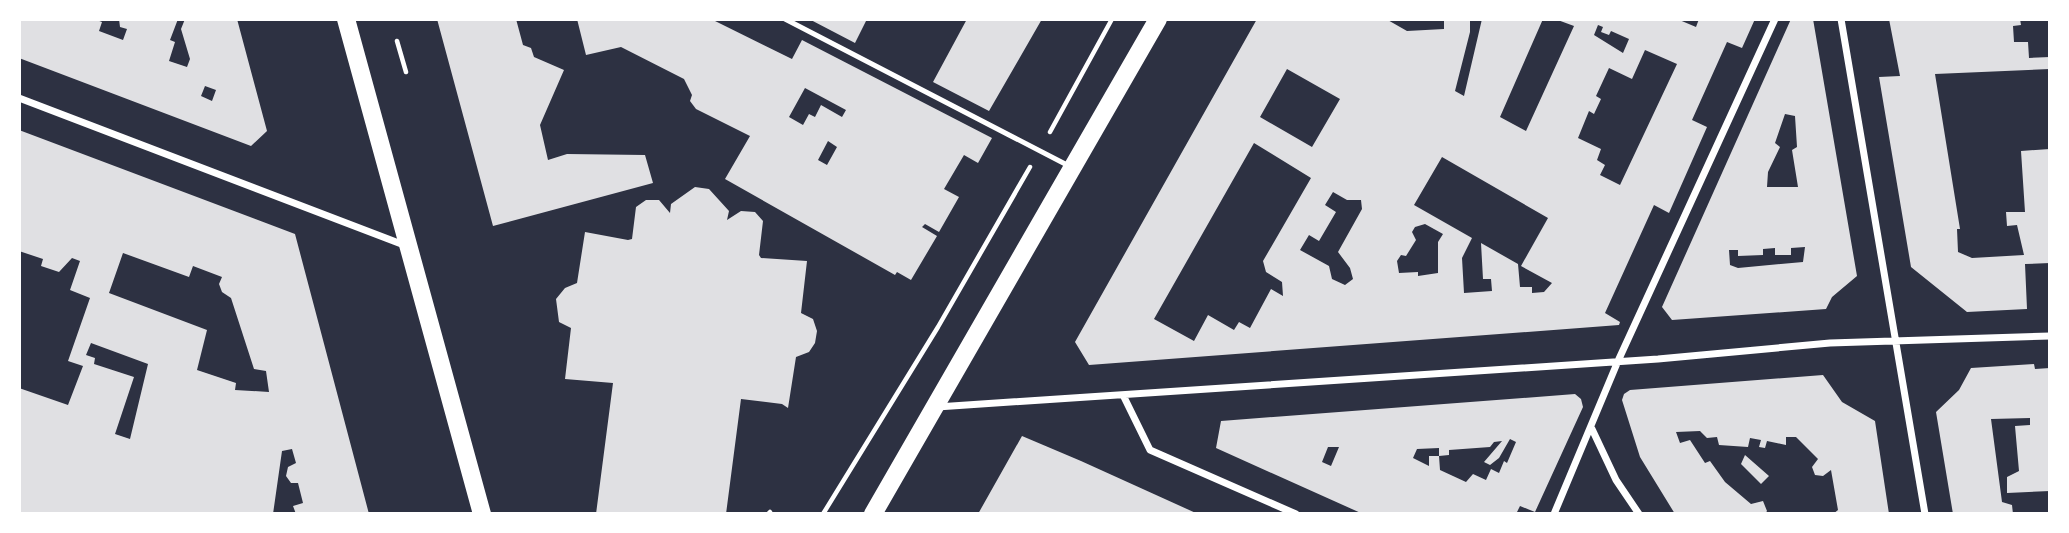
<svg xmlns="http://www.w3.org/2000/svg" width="2069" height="533" font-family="'Sofia Sans Condensed',sans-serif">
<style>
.building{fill:#e0e0e3;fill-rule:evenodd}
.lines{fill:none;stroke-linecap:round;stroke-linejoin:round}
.path{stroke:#fff;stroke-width:4.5}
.service{stroke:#fff;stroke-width:5}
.minor{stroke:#fff;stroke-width:7}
.primary{stroke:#fff;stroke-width:18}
</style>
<rect width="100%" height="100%" fill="#2d3142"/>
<!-- building -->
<path class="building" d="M19,19H94L102,22L99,31L123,40L127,29L120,27L119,19H178L170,40L175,42L169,61L187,67L190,59L181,29L185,19H237L267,131L251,146L19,58ZM205,86L216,90L212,101L201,96Z
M437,19H516L523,45L531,48L534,57L564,70L540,125L548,160L567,154L645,155L653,183L493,226Z
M577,19H711L792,59L802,40L992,138L978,163L964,155L944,189L959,197L939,232L925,224L922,227L937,236L911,280L897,272L895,275L725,179L750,136L696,109L690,101L692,95L684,79L621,47L586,55ZM805,88L846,110L842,117L821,105L815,117L809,114L803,125L789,117ZM828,141L837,147L827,165L818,160Z
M809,19H867L855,43Z
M967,19H1042L989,111L933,82Z
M1257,19H1386L1407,31L1444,29V19H1470V32L1455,91L1464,96L1482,19H1543L1500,117L1526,131L1574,26L1555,19H1677L1696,27L1699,19H1755L1742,48L1727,42L1692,120L1707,127L1669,213L1654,205L1605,313L1620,322L1619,325L1089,365L1075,342ZM1598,25L1603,27L1601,32L1609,35L1611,31L1629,39L1623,53L1594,35ZM1645,50L1677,64L1620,185L1600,175L1605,165L1597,160L1601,149L1578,138L1589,111L1594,114L1601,99L1596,96L1609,68L1632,79ZM1287,69L1340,99L1312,147L1260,117ZM1254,143L1311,178L1263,261L1266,272L1282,282L1283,296L1271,289L1250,328L1239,322L1234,330L1208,315L1194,341L1154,319ZM1442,157L1548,218L1521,266L1552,283L1544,292L1532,293V287H1520L1518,264L1481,243L1483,279H1491L1492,291L1464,293L1462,258L1472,238L1414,205ZM1333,192L1347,200H1361L1362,209L1338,252L1350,268L1353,279L1345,285L1332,279L1329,266L1300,250L1309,235L1319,241L1336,212L1325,205ZM1425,224L1443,234L1438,242V273L1418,276V272L1399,273L1397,261L1401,255L1406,256L1416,240L1412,232L1415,227Z
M1791,19H1813L1857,276L1832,297L1826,309L1672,320L1662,307ZM1785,114L1795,116L1797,147L1792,150L1798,187H1767L1768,172L1780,147L1775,143ZM1805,247L1803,262L1738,268L1730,265L1729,250H1738V256L1763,255V249L1775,248V255H1791V248Z
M1889,19H2020L2021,25L2013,26L2014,42H2028L2029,58L2050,57V69L1935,74L1960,229H1957L1958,252L1972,258L2024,255L2017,225L2007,226L2006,212H2025L2021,151L2050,149V263L2025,264L2027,309L1967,312L1911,267L1879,77L1900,76Z
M19,130L295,234L369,514H296L293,506L303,503L298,483H291L286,476L288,467L296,463L292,449L282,451L273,514H19V388L68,405L83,366L68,361L90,298L70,290L80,261L72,258L59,272L41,266L43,259L19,251ZM123,253L189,277L193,266L222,277L219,284L222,292L231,298L254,369L266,371L269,392L235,390L236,383L197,370L207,330L109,293ZM91,343L148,364L130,439L115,434L134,377L94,364L95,358L86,355Z
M695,187L709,189L729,211L727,220L741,211L755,212L763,221L759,255L761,258L807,261L801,313L813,319L817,331L815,343L809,352L796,357L788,408L782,404L741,399L726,514H596L613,383L565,379L571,328L559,322L556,299L565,288L577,283L585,232L628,240L632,239L636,207L646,200H659L670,213L671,204Z
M2034,364L2035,369L2050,368V491L2007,493V477L2019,471L2015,426L2030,425V418L1991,419L2002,502L2012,505L2013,514H1953L1936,412L1959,390L1971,368Z
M1823,375L1842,402L1875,421L1889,514H1833L1838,510L1831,470L1823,476L1815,475L1812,467L1818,459L1796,437H1786V445L1767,441L1765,448L1759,447L1761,440L1750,438L1748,447L1719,445L1717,437L1707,438L1700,431L1676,432L1680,443L1690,440L1705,463L1710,461L1725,482L1751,504L1763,501L1767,511L1765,514H1675L1640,457L1622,400L1624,394L1630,390Z
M1575,394L1581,399L1583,407L1535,512L1520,506L1516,514H1363L1216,448L1221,421ZM1510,439L1516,442L1507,463L1504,461L1499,473L1491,469L1486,480L1473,474L1466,482L1440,470L1439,456H1429V466L1413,458L1417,449L1439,448V456L1449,455V450L1490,447L1494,442L1502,441L1484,462L1490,465L1499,458ZM1328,447H1339L1331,466L1322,462Z
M1022,436L1081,461L1198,514H978Z
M1745,455L1769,476L1761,484L1741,464Z"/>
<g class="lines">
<!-- path -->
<path class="path" d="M397,41L406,72
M1050,132L1112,19
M768,514L770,512
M823,514L938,327L1030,167"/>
<!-- service -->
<path class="service" d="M785,19L1071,167"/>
<!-- minor -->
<path class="minor" d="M1841,19L1925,514
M19,98L404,245
M1123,395L1150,450L1296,514
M937,407L1658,359L1830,343L2050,336
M1592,429L1616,480L1639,514
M1554,514L1618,361L1775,19"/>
<!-- primary -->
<path class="primary" d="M346,19L482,514
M873,514L1158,19"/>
</g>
<!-- border -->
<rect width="2069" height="533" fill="none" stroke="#ffffff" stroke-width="42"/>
</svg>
